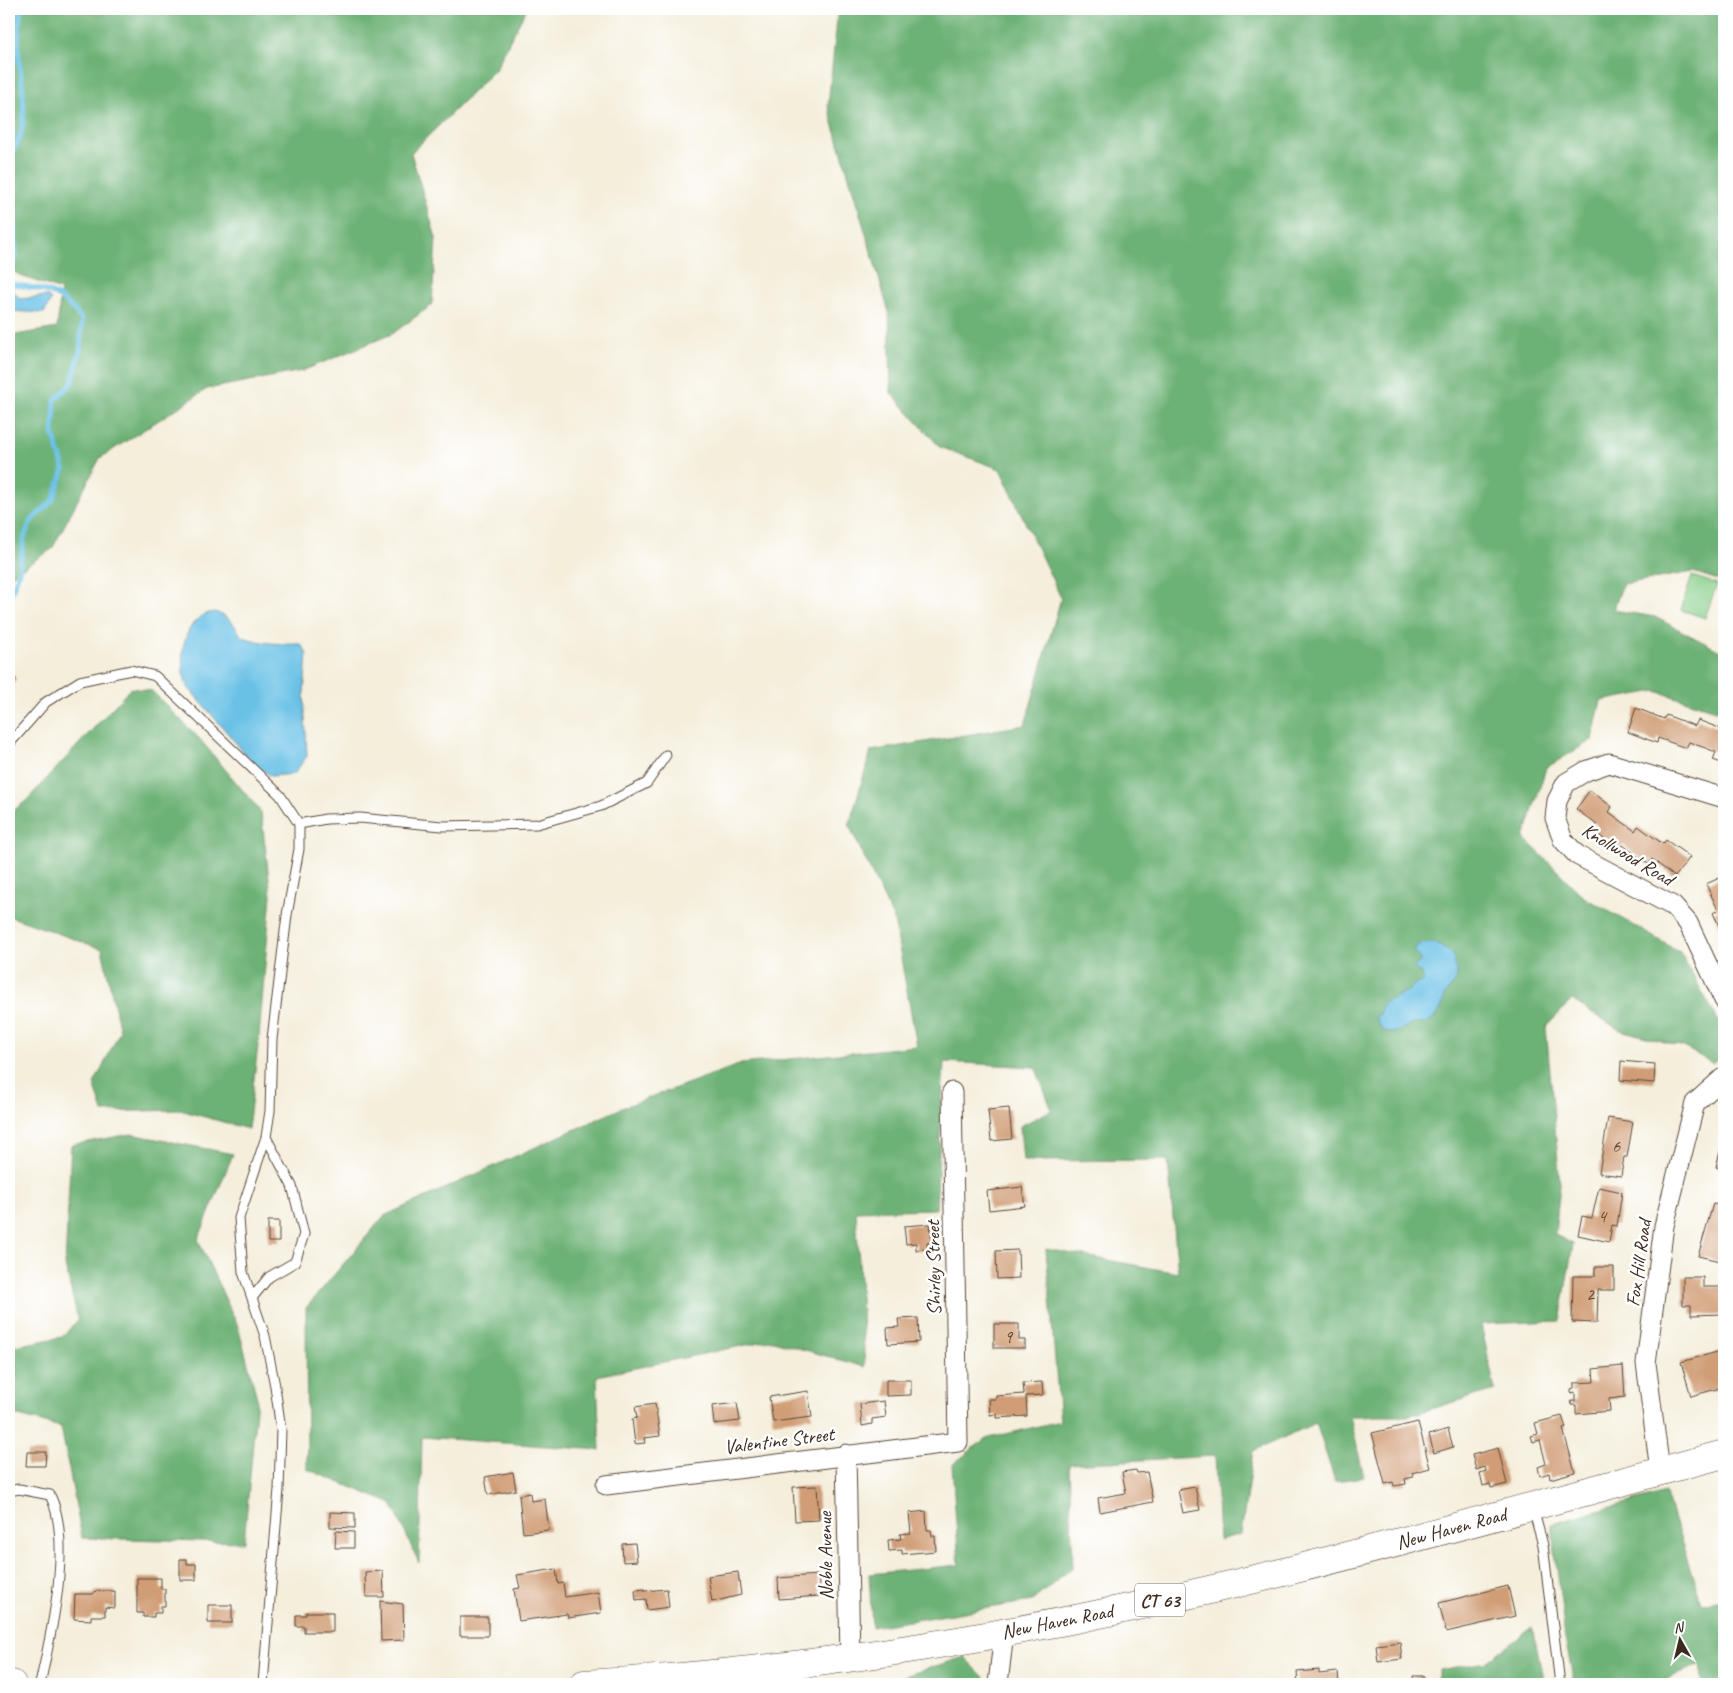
<svg xmlns="http://www.w3.org/2000/svg" width="1733" height="1693" font-family="Caveat,sans-serif">
<style>
.green{fill:#86ce89;stroke:#607c54}
.forest{fill:#6cb175;stroke:#546e4a}
.water{fill:#69c1e6;stroke:#527682}
.lines{fill:none;stroke-linecap:round;stroke-linejoin:round}
.stream{stroke:#69c1e6;stroke-width:5}
.building{fill:#d09d76}
.service-casing{stroke:#57473a;stroke-width:11}
.minor-casing{stroke:#57473a;stroke-width:21}
.primary-casing{stroke:#57473a;stroke-width:29}
.service{stroke:#fff;stroke-width:9}
.minor{stroke:#fff;stroke-width:19}
.primary{stroke:#fff;stroke-width:28}
.labels{text-anchor:middle;stroke-width:5;stroke-linejoin:round;paint-order:stroke}
.number-label{font-size:18px;fill:#604734}
.shield{fill:#fff;stroke:#766a62;stroke-width:1}
.shield-label{font-size:19px;font-weight:bold;fill:#3b2a1e}
.street-label{font-size:20px;fill:#3b2a1e;stroke:#fff}
</style>
<rect width="100%" height="100%" fill="#fff"/>
<filter id="ink" filterUnits="userSpaceOnUse"><feTurbulence type="fractalNoise" baseFrequency=".02" numOctaves="2"/><feDisplacementMap in="SourceGraphic" scale="10" xChannelSelector="R" yChannelSelector="G"/><feConvolveMatrix kernelMatrix="1 2 1 2 8 2 1 2 1" color-interpolation-filters="sRGB"/></filter>
<filter id="wash" filterUnits="userSpaceOnUse"><feTurbulence type="fractalNoise" baseFrequency=".0096" numOctaves="4" result="noise"/><feDisplacementMap in="SourceGraphic" scale="20" xChannelSelector="R" yChannelSelector="G"/><feGaussianBlur stdDeviation="1.12" result="paint"/><feColorMatrix in="noise" values="0 0 0 0 0 0 0 0 0 0 0 0 0 0 0 0 0 1.4 0 .05"/><feComposite in="paint" operator="in"/></filter>
<g filter="url(#wash)">
<rect width="100%" height="100%" fill="#f4eedb"/>
<!-- green -->
<path class="green" d="M1692,576L1717,584L1705,618L1681,610Z"/>
<!-- forest -->
<path class="forest" d="M9,9H526L495,70L411,153L436,238L432,305L392,334L302,371L207,389L100,458L52,549L9,577V336L57,328L61,290L23,277L9,269Z
M838,9H1724V582L1693,572L1623,584L1613,610L1655,617L1724,653V713L1656,691L1601,701L1592,740L1546,768L1524,838L1584,897L1680,952L1724,1031V1055L1712,1063L1684,1047L1620,1030L1572,1000L1546,1027L1560,1184L1555,1235L1573,1244L1560,1321L1481,1324L1495,1390L1407,1416H1350L1364,1477L1335,1481L1316,1423L1253,1451L1241,1534L1219,1540L1215,1456L1069,1464L1073,1567L1032,1601L872,1627L869,1574L959,1565L952,1465L985,1439L1060,1421L1046,1249L1178,1273L1168,1160L1023,1161L1020,1126L1052,1110L1035,1067L944,1062L936,1209L856,1211L865,1367L770,1340L597,1376L600,1450L422,1437L419,1563L392,1504L307,1469L306,1308L384,1216L624,1107L741,1064L917,1046L894,920L849,825L871,751L1025,725L1061,598L1000,469L940,447L891,393L889,312L828,106Z
M131,688L152,691L198,737L261,812L271,895L259,1037L248,1129L180,1110L103,1112L94,1084L120,1031L102,949L9,916V814L26,801Z
M131,1134L233,1154L198,1240L238,1326L257,1398L244,1542L82,1538L61,1427L11,1414L9,1417V1347L62,1337L78,1320L65,1265L71,1145Z
M1665,1492L1702,1604L1724,1599V1684H1703L1700,1664L1660,1684H1574L1565,1638L1552,1524Z
M1533,1627L1544,1684H1436L1439,1670L1486,1662Z
M964,1657L985,1678L984,1684H904L901,1677Z"/>
<!-- water -->
<path class="water" d="M9,286L20,299L47,296L51,300L44,313L9,311Z
M215,612C228,616 235,624 241,636C260,644 280,644 301,644L307,654L304,693L307,756L294,774L271,776L254,764L187,686C177,662 182,614 215,612Z
M1434,943L1452,953C1458,970 1459,982 1444,995C1443,1008 1438,1018 1425,1023C1421,1025 1417,1023 1413,1024C1397,1029 1404,1034 1383,1031L1375,1017L1380,1014L1383,1003L1407,992L1414,985L1423,981L1420,972L1413,968L1421,961L1414,950L1419,944Z"/>
<g class="lines">
<!-- stream -->
<path class="stream" d="M9,26L19,33
M9,156C35,126 19,80 18,44C18,32 20,20 21,9
M9,199L14,217L16,258L9,267
M9,283C46,291 58,288 82,320L80,351L72,383L55,400L53,434L64,469L53,500L31,521L24,538L19,572L9,600"/>
</g>
<g id="blocks">
<!-- building -->
<path class="building" d="M9,671L16,679L9,687Z
M1636,708L1664,719L1666,715L1695,726L1698,720L1724,730V764L1713,760L1716,752L1689,742L1686,748L1658,738L1657,743L1628,732Z
M1590,790L1612,807L1609,812L1635,831L1638,826L1663,844L1666,840L1690,857L1675,877L1652,859L1648,864L1623,845L1619,850L1593,831L1597,825L1576,809Z
M1724,876V936L1713,913L1718,910L1706,884Z
M1621,1061L1655,1064L1654,1083L1620,1080Z
M1009,1108L1012,1139L991,1141L988,1110Z
M1608,1118L1633,1122L1627,1157H1624L1621,1176L1599,1173Z
M1724,1136V1169L1716,1167Z
M1022,1187L1025,1206L989,1210L987,1191Z
M1599,1187L1622,1192L1617,1226L1612,1225L1609,1242L1578,1235L1582,1216L1592,1218Z
M1713,1204L1724,1206V1262L1698,1256Z
M268,1221H279V1242H268Z
M930,1224L932,1242L927,1243L928,1249L916,1250V1243L906,1244L904,1226Z
M1018,1250L1019,1278L997,1279L996,1251Z
M1595,1267H1614V1290H1598L1597,1323L1572,1322L1573,1276H1595Z
M1683,1277H1703V1287H1724V1314L1691,1315V1305H1683Z
M918,1318L919,1342L888,1344L887,1328L899,1327L898,1319Z
M994,1324H1019V1340H1025V1348H994Z
M1724,1350V1387L1691,1396L1681,1362Z
M1623,1366L1625,1397L1609,1399L1610,1411L1576,1414V1405H1572L1571,1401H1575V1392L1571,1393V1389L1574,1388V1383L1594,1382L1593,1369Z
M886,1380H911V1395L886,1396Z
M1042,1382L1043,1395L1026,1396L1027,1416L997,1418V1414L990,1415L989,1399H996V1396L1024,1394L1023,1383Z
M808,1391L812,1417L773,1422L769,1397Z
M884,1401L886,1417L872,1419V1424L862,1426L860,1404Z
M737,1403L740,1421L714,1424L712,1406Z
M655,1404L660,1436L644,1438L645,1443L635,1444L632,1419L637,1418L635,1407Z
M1562,1416L1566,1428L1563,1429L1575,1472L1550,1479L1549,1473L1540,1476L1538,1467L1546,1464L1540,1440L1533,1442L1531,1436L1538,1434L1535,1423Z
M1418,1422L1430,1468L1412,1473L1413,1477L1405,1479L1406,1484L1394,1486L1393,1482L1385,1484L1372,1433Z
M1448,1429L1453,1447L1434,1453L1429,1435Z
M1498,1448L1507,1484L1491,1488L1490,1484L1483,1486L1480,1473L1486,1471L1485,1467L1476,1470L1472,1455Z
M27,1452H46L45,1466H26Z
M1136,1470L1137,1473L1147,1472L1153,1502L1100,1512L1098,1498L1126,1493L1122,1472Z
M513,1472L516,1490L488,1495L485,1477Z
M817,1486L819,1520L795,1521L793,1487Z
M1195,1487L1200,1510L1183,1513L1178,1490Z
M530,1493L531,1501L545,1499L549,1530L523,1533L519,1495Z
M926,1511L927,1530H931L932,1536H935L936,1551L902,1554V1550L889,1551L888,1540L901,1539L900,1534L911,1533L909,1513Z
M330,1512L355,1513V1528L330,1527Z
M336,1531L354,1532V1548H335Z
M635,1543L637,1561L623,1562L622,1544Z
M180,1559H187V1564H196V1580H180Z
M556,1569L558,1584L563,1583L565,1597L598,1592L601,1613L568,1618L567,1614L519,1621L514,1589L520,1588L517,1575Z
M383,1571L384,1597H366L365,1572Z
M738,1572L741,1595L712,1602L708,1576Z
M818,1575L820,1596L779,1599L778,1578Z
M137,1578H161V1589H165V1606H161V1613H154V1617H143V1613H137Z
M1508,1586L1515,1616L1446,1632L1439,1603Z
M645,1589V1591L667,1589L669,1607L647,1610L646,1599L636,1600L635,1590Z
M96,1591H115V1608L105,1607V1616H91V1620L74,1619L75,1594H93Z
M380,1601L403,1604L404,1640L381,1641Z
M208,1605H232V1623H208Z
M306,1612H333V1632H304V1626H296V1615H306Z
M460,1617H488V1636H460Z
M1400,1642L1402,1659L1378,1662L1376,1645Z
M1319,1670V1674L1338,1672L1339,1684H1298L1297,1672Z
M1413,1676H1423L1424,1684H1414Z
M1242,1682V1684H1230V1683Z"/>
</g>
</g>
<g filter="url(#ink)">
<use href="#blocks" fill-opacity="0" stroke="#57473a" stroke-width="1"/>
<g class="lines">
<defs>
<path id="service" d="M9,744L46,702L80,681L131,670L155,676L280,795L299,824V849L287,915L272,1039L270,1111L266,1137L239,1218L243,1272L265,1336L275,1386L281,1430L279,1489L263,1684
M299,824L326,819L360,818L442,826L537,824L601,806L647,783L666,755
M252,1298L269,1277L295,1262L304,1234L292,1186L266,1137
M9,1491L19,1489L50,1495C73,1541 51,1635 40,1684
M1533,1509L1543,1545L1560,1684"/>
<path id="minor" d="M1724,798L1609,763L1586,771L1566,783L1557,801L1555,818L1563,840L1577,855L1673,906L1688,923L1724,1000
M846,1454L850,1657
M1660,1471L1646,1363L1664,1226L1695,1103L1724,1077
M606,1485L958,1442L952,1092
M998,1684L1004,1632"/>
<path id="primary" d="M9,1684H12
M584,1684C824,1671 1066,1627 1300,1568C1442,1532 1583,1492 1724,1454"/>
</defs>
<!-- service casing -->
<use href="#service" class="service-casing"/>
<!-- minor casing -->
<use href="#minor" class="minor-casing"/>
<!-- primary casing -->
<use href="#primary" class="primary-casing"/>
<!-- service -->
<use href="#service" class="service"/>
<!-- minor -->
<use href="#minor" class="minor"/>
<!-- primary -->
<use href="#primary" class="primary"/>
</g>
</g>
<g class="labels">
<!-- number labels -->
<g class="number-label">
<text x="1616" y="1152">6</text>
<text x="1602" y="1222">4</text>
<text x="1590" y="1300">2</text>
<text x="1008" y="1343">9</text>
</g>
<!-- shield labels -->
<rect class="shield" x="1135" y="1583.5" width="50" height="33" rx="4"/>
<g class="shield-label">
<text x="1160" y="1607">CT 63</text>
</g>
<!-- street labels -->
<g class="street-label">
<text transform="translate(1628 854) rotate(31)" y="7">Knollwood Road</text>
<text transform="translate(1638 1263) rotate(-82)" y="7">Fox Hill Road</text>
<text transform="translate(933 1268) rotate(-91)" y="7">Shirley Street</text>
<text transform="translate(779 1440) rotate(-7)" y="7">Valentine Street</text>
<text transform="translate(1451 1528) rotate(-15)" y="7">New Haven Road</text>
<text transform="translate(825 1556) rotate(-91)" y="7">Noble Avenue</text>
<text transform="translate(1057 1621) rotate(-11)" y="7">New Haven Road</text>
</g>
</g>
<!-- margin -->
<rect width="1733" height="1693" fill="none" stroke="#fff" stroke-width="30"/>
<!-- north arrow -->
<g transform="translate(1680 1640) rotate(352)" stroke="#ffffff" stroke-width="4" paint-order="stroke">
<path d="M0-4L9 19L0 12L-9 19Z" fill="#3b2a1e"/>
<text y="-8" font-size="14" font-weight="bold" text-anchor="middle" fill="#3b2a1e">N</text>
</g>
</svg>
